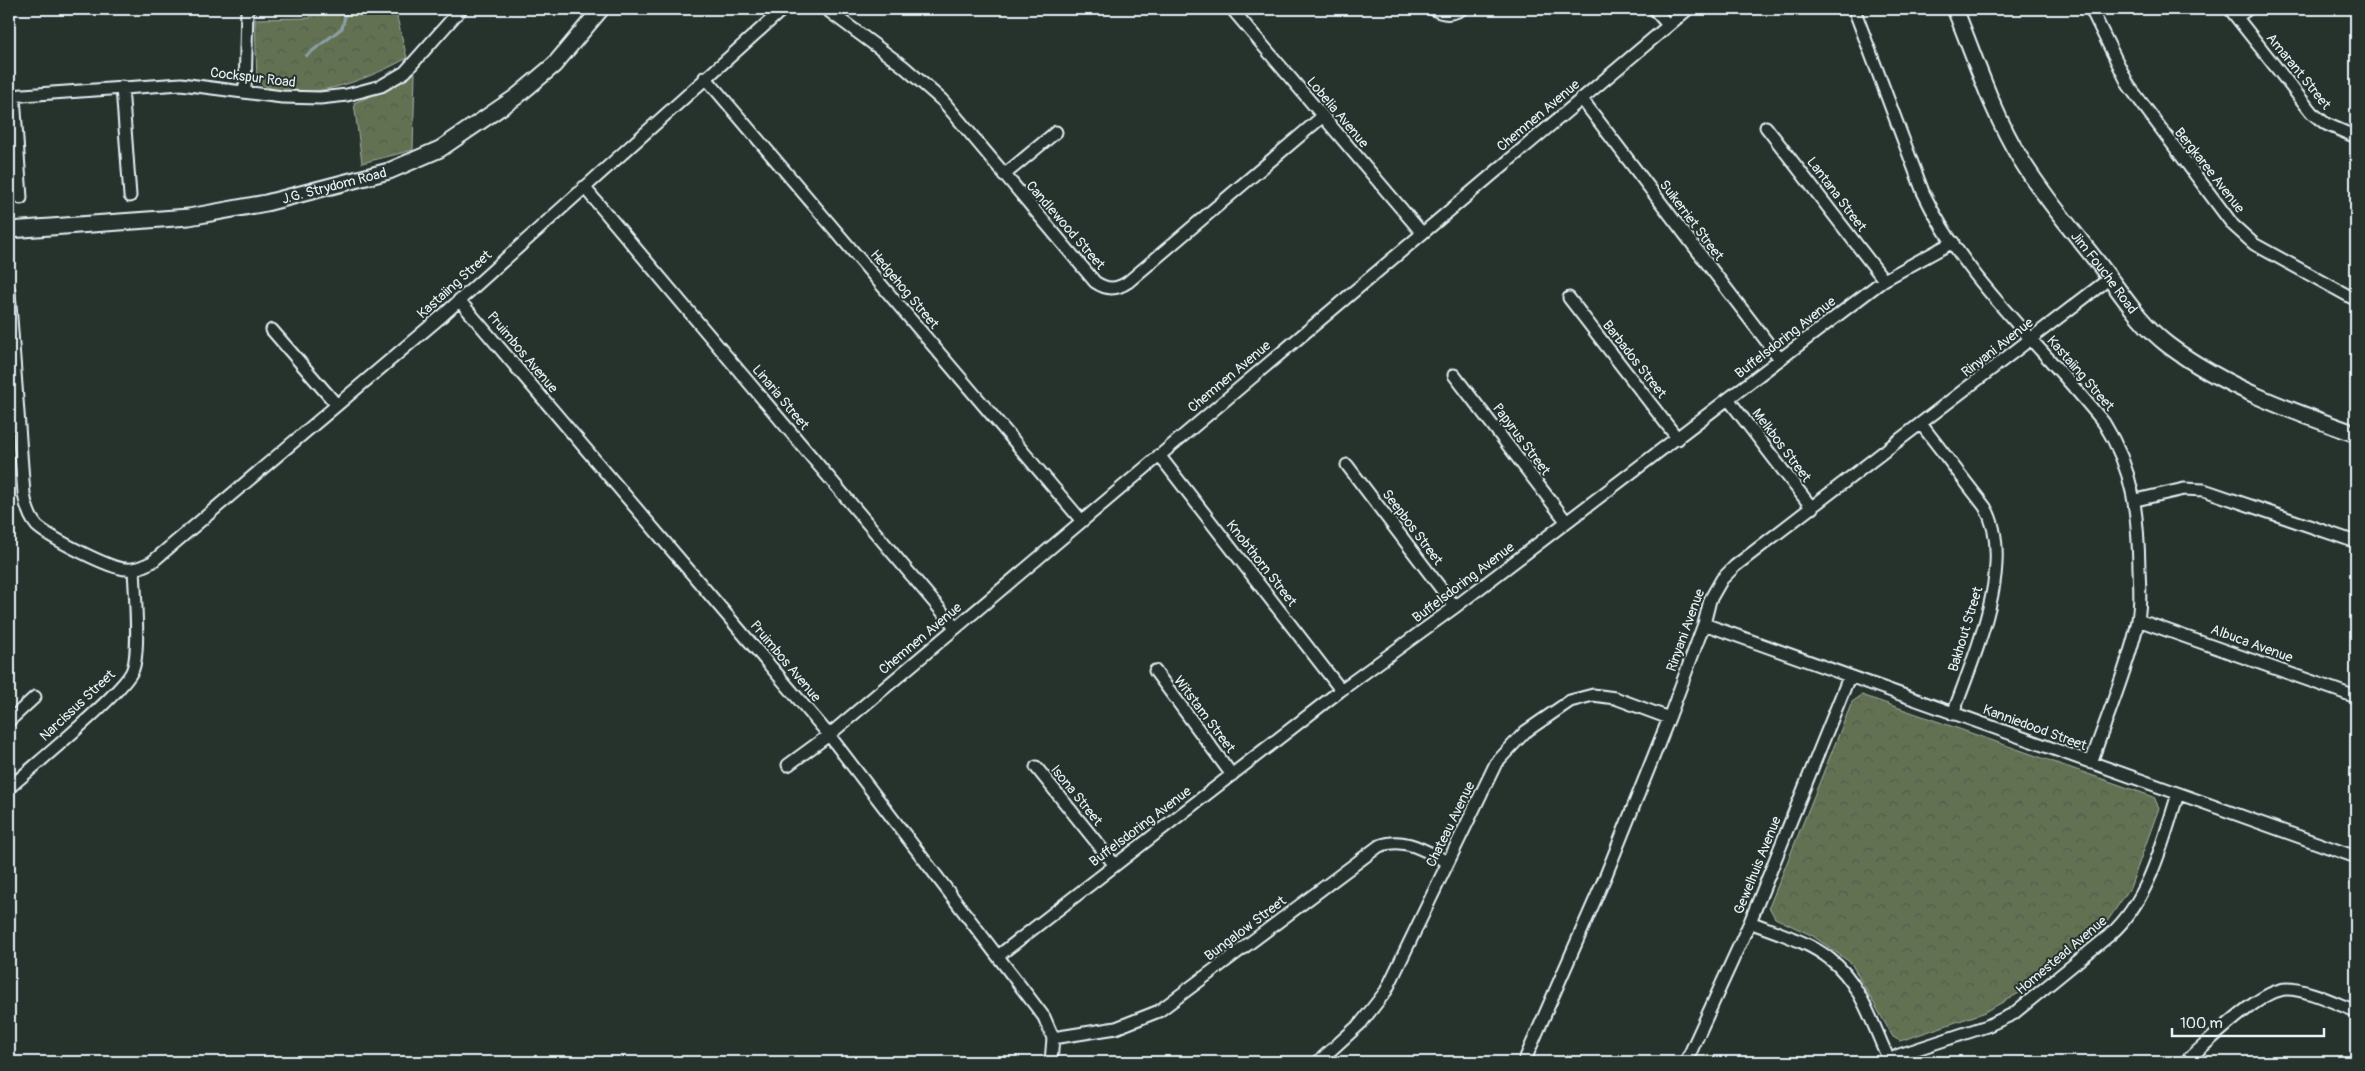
<svg xmlns="http://www.w3.org/2000/svg" width="2365" height="1071" font-family="Pangolin,sans-serif">
<style>
.park{fill:url(#park-crowns);stroke:#a6b1a5}
.lines{fill:none;stroke-linecap:round;stroke-linejoin:round}
.stream{stroke:#8aa0a7;stroke-width:3}
.minor-casing{stroke:#e8f1f8;stroke-width:15}
.tertiary-casing{stroke:#e8f1f8;stroke-width:19}
.minor{stroke:#26332d;stroke-width:11}
.tertiary{stroke:#26332d;stroke-width:15}
.labels{text-anchor:middle;stroke-width:4;stroke-linejoin:round;paint-order:stroke}
.street-label{font-size:14px;fill:#e8f1f8;stroke:#26332d}
</style>
<defs>
<pattern id="park-crowns" width="20" height="18" patternUnits="userSpaceOnUse" patternTransform="scale(1.25)"><rect width="20" height="18" fill="#647152"/><path d="M2 6a3 3 0 1 1 6 0M12 15a3 3 0 1 1 6 0" fill="none" stroke="#545a4e"/></pattern>
</defs>
<rect width="100%" height="100%" fill="#26332d"/>
<filter id="ink" filterUnits="userSpaceOnUse"><feTurbulence type="fractalNoise" baseFrequency=".02" numOctaves="2"/><feDisplacementMap in="SourceGraphic" scale="10" xChannelSelector="R" yChannelSelector="G"/><feConvolveMatrix kernelMatrix="1 2 1 2 8 2 1 2 1" color-interpolation-filters="sRGB"/></filter>
<g filter="url(#ink)">
<!-- park -->
<path class="park" d="M314,9H395L407,58C373,77 314,101 274,89C268,88 262,84 257,81L255,19L310,18Z
M415,73L413,150L362,163L354,103L387,89Z
M1862,695L2154,797L2159,808L2130,888L2106,923L2021,992L1983,1013L1900,1041L1893,1037L1851,963L1813,936L1775,918L1769,907L1852,702Z"/>
<g class="lines">
<!-- stream -->
<path class="stream" d="M306,56L342,28L347,9"/>
<defs>
<path id="minor" d="M826,9L903,66L943,101L1095,282C1107,290 1116,290 1128,282L1322,117
M1232,9L1422,233
M1433,9C1444,15 1451,15 1462,9
M1654,9L1668,25
M1854,9L1923,192C1965,281 2044,347 2104,423C2134,471 2138,514 2139,569C2140,589 2141,610 2136,630C2125,675 2106,719 2091,763
M2091,9L2129,86L2233,225L2254,244L2356,300
M2230,9L2312,113L2326,124L2356,137
M2237,17L2248,9
M705,77L1081,520
M122,87L130,196
M245,92L247,9
M9,96L181,84L282,97L320,98L347,95L381,86L405,72L461,9
M14,96L21,198
M1581,98L1780,359
M1766,127L1884,280
M1004,175L1056,132
M584,187L955,627
M9,291L24,494C26,506 29,517 37,526C49,537 110,569 126,569C136,570 143,566 152,562L442,316L783,9
M1569,298L1678,439
M459,300L829,735L1044,1017L1053,1038L1051,1062
M272,330L336,404
M1454,375L1566,521
M1729,400L1812,508
M1921,424L1985,507C2017,562 1973,658 1953,714
M1159,455L1341,690
M1347,465L1455,607
M2136,500L2184,489L2204,490L2356,542
M2138,620L2356,697
M1704,624L2356,857
M1155,671L1232,775
M9,721L35,697
M788,765L829,735L1688,9
M1036,767L1114,864
M9,788C31,768 127,690 133,669C140,649 135,593 134,569
M1750,922C1777,933 1808,941 1830,959C1861,983 1873,1026 1889,1060
M998,956L1341,690L1455,607L1884,280L1953,242
M1053,1038L1116,1028L1159,1011L1379,846C1404,836 1425,851 1448,862
M1318,1062L1361,1023L1386,991L1496,763L1525,732L1570,701L1593,695L1615,698L1669,718
M1524,1062L1606,875L1669,718L1704,624L1710,600L1722,579L1735,566L2110,278
M1686,1062L1750,922L1849,677
M1887,1062L1899,1055L1987,1026L2013,1014L2111,934C2150,898 2162,843 2178,794
M2185,1062C2207,1044 2260,989 2287,989C2307,989 2337,1004 2356,1011"/>
<g id="tertiary">
<path id="s1" d="M1955,9C1975,58 1992,112 2020,158C2044,197 2074,232 2102,268C2122,294 2141,325 2168,345C2224,387 2291,411 2356,434"/>
<path id="s2" d="M9,230L189,217L266,203L389,171L440,149L516,97L554,65L601,9"/>
</g>
</defs>
<!-- minor casing -->
<use href="#minor" class="minor-casing"/>
<!-- tertiary casing -->
<use href="#tertiary" class="tertiary-casing"/>
<!-- minor -->
<use href="#minor" class="minor"/>
<!-- tertiary -->
<use href="#tertiary" class="tertiary"/>
</g>
</g>
<g class="labels">
<!-- street labels -->
<g class="street-label">
<text transform="translate(2299 71) rotate(51)" y="5">Amarant Street</text>
<text transform="translate(253 77) rotate(7)" y="5">Cockspur Road</text>
<text transform="translate(1338 112) rotate(50)" y="5">Lobelia Avenue</text>
<text transform="translate(1538 115) rotate(-40)" y="5">Chemnen Avenue</text>
<text transform="translate(2210 170) rotate(52)" y="5">Bergkaree Avenue</text>
<text dy="5" stroke="none"><textPath href="#s2" startOffset="329">J.G. Strydom Road</textPath></text>
<text transform="translate(1837 194) rotate(53)" y="5">Lantana Street</text>
<text transform="translate(1692 220) rotate(53)" y="5">Suikerriet Street</text>
<text transform="translate(1066 225) rotate(49)" y="5">Candlewood Street</text>
<text dy="5" stroke="none"><textPath href="#s1" startOffset="305">Jim Fouche Road</textPath></text>
<text transform="translate(454 284) rotate(-42)" y="5">Kastaiing Street</text>
<text transform="translate(905 289) rotate(50)" y="5">Hedgehog Street</text>
<text transform="translate(1785 337) rotate(-38)" y="5">Buffelsdoring Avenue</text>
<text transform="translate(1997 347) rotate(-38)" y="5">Rinyani Avenue</text>
<text transform="translate(523 352) rotate(50)" y="5">Pruimbos Avenue</text>
<text transform="translate(1635 359) rotate(52)" y="5">Barbados Street</text>
<text transform="translate(2081 373) rotate(49)" y="5">Kastaiing Street</text>
<text transform="translate(1229 376) rotate(-40)" y="5">Chemnen Avenue</text>
<text transform="translate(781 397) rotate(50)" y="5">Linaria Street</text>
<text transform="translate(1522 439) rotate(53)" y="5">Papyrus Street</text>
<text transform="translate(1782 445) rotate(53)" y="5">Melkbos Street</text>
<text transform="translate(1413 527) rotate(53)" y="5">Seepbos Street</text>
<text transform="translate(1262 563) rotate(52)" y="5">Knobthorn Street</text>
<text transform="translate(1463 582) rotate(-37)" y="5">Buffelsdoring Avenue</text>
<text transform="translate(1965 629) rotate(-73)" y="5">Bakhout Street</text>
<text transform="translate(1685 630) rotate(-70)" y="5">Rinyani Avenue</text>
<text transform="translate(920 638) rotate(-40)" y="5">Chemnen Avenue</text>
<text transform="translate(2252 643) rotate(20)" y="5">Albuca Avenue</text>
<text transform="translate(786 661) rotate(50)" y="5">Pruimbos Avenue</text>
<text transform="translate(77 705) rotate(-43)" y="5">Narcissus Street</text>
<text transform="translate(1205 714) rotate(53)" y="5">Witstam Street</text>
<text transform="translate(2035 727) rotate(20)" y="5">Kanniedood Street</text>
<text transform="translate(1077 795) rotate(51)" y="5">Isona Street</text>
<text transform="translate(1450 824) rotate(-64)" y="5">Chateau Avenue</text>
<text transform="translate(1140 826) rotate(-37)" y="5">Buffelsdoring Avenue</text>
<text transform="translate(1757 865) rotate(-68)" y="5">Gewelhuis Avenue</text>
<text transform="translate(1245 928) rotate(-37)" y="5">Bungalow Street</text>
<text transform="translate(2061 955) rotate(-40)" y="5">Homestead Avenue</text>
</g>
</g>
<!-- margin -->
<rect width="2365" height="1071" fill="none" stroke="#26332d" stroke-width="30"/>
<rect x="15" y="15" width="2335" height="1041" fill="none" stroke="#e8f1f8" stroke-width="2" filter="url(#ink)"/>
<!-- scale -->
<path d="M2172 1028v8h152v-8" fill="none" stroke="#e8f1f8" stroke-width="2.5"/>
<text x="2180" y="1028" font-size="15" fill="#e8f1f8" stroke="#26332d" stroke-width="4" paint-order="stroke">100 m</text>
</svg>
